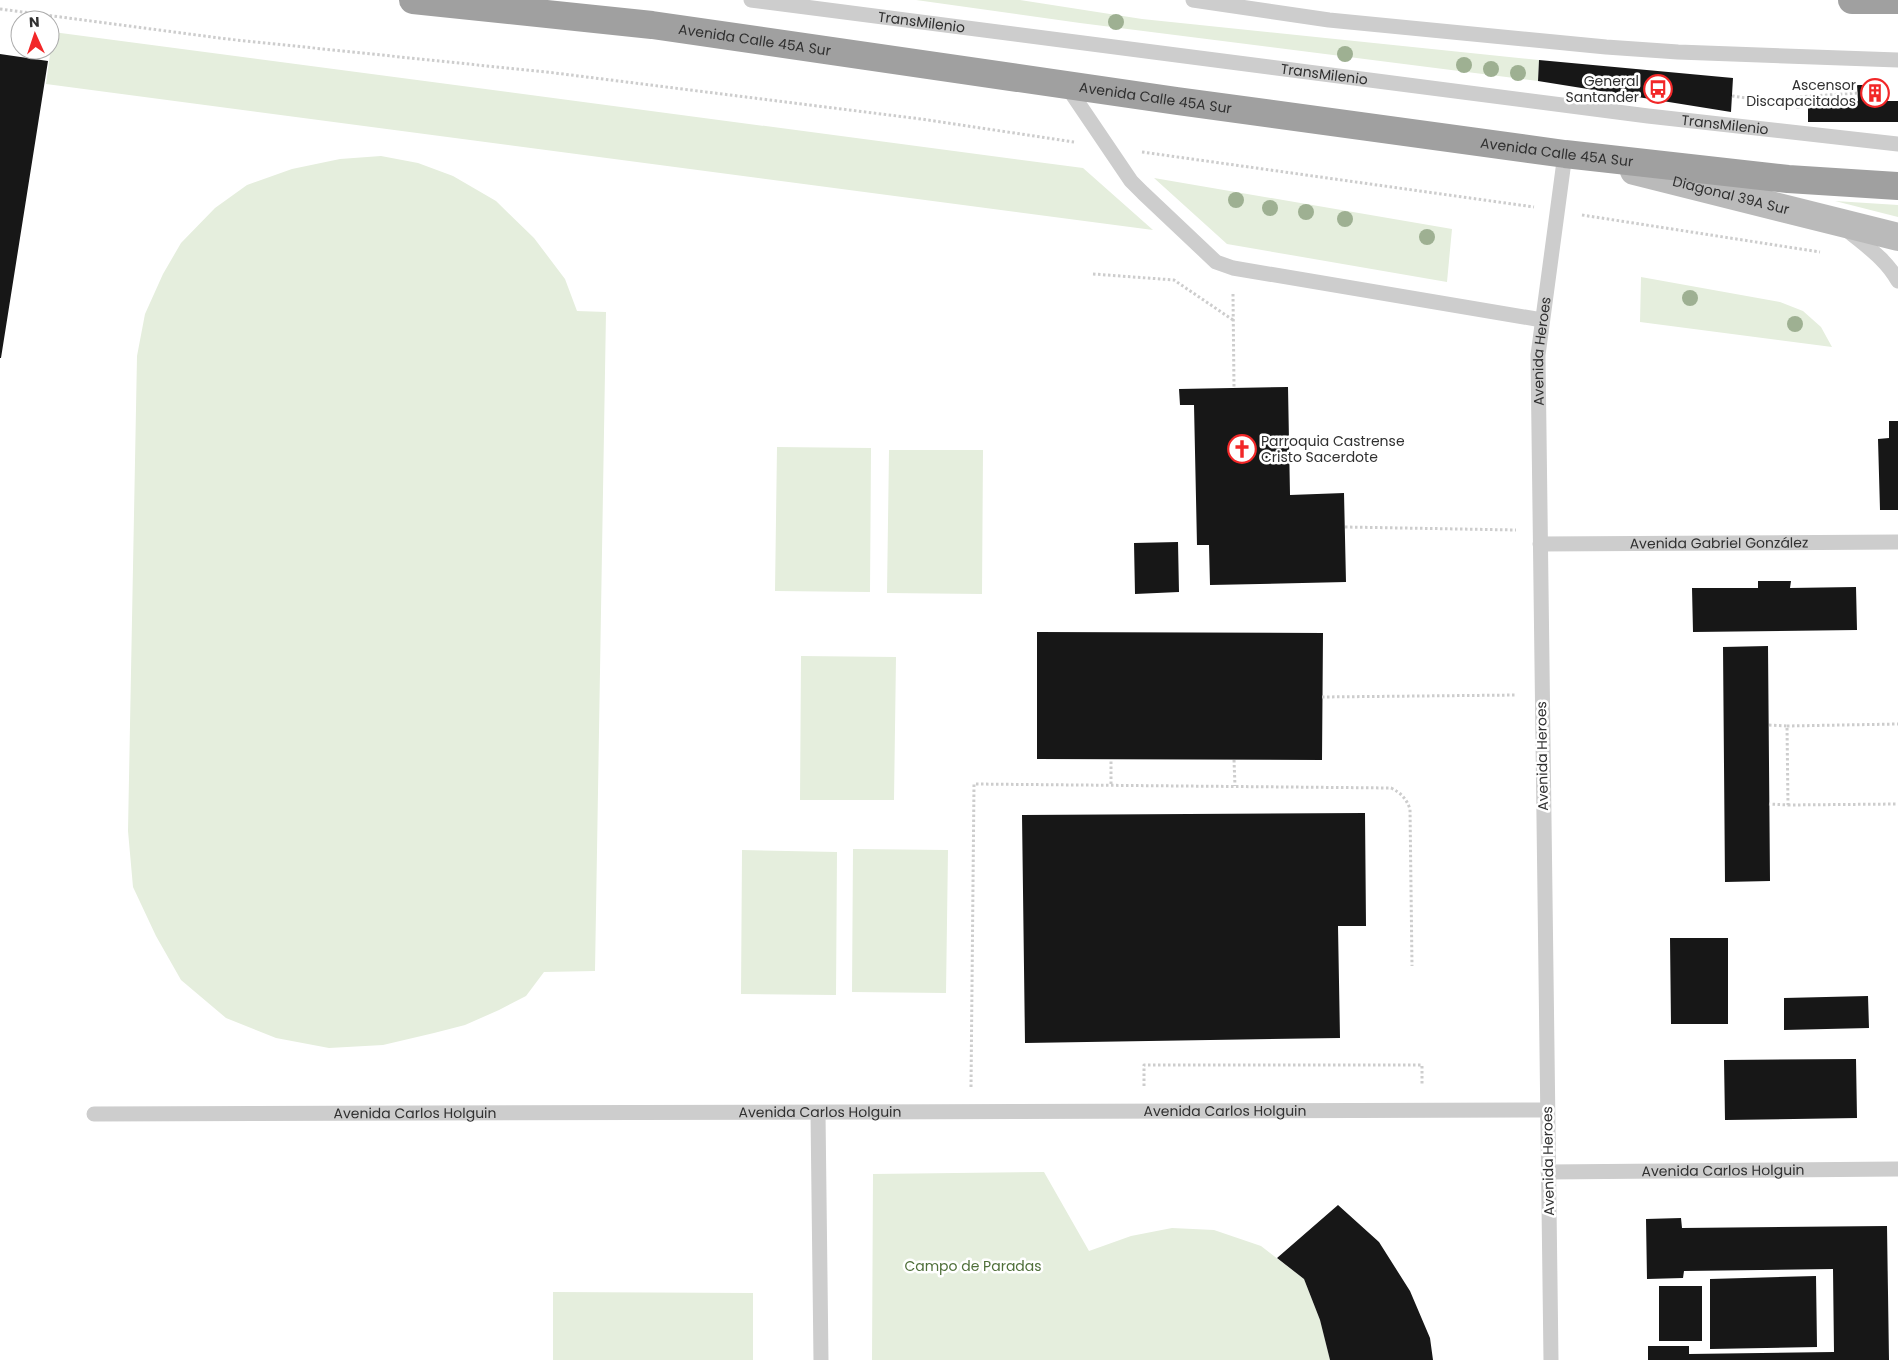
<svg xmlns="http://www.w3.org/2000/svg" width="1898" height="1360" font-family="Poppins,sans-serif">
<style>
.green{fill:#e5eedd}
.building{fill:#171717}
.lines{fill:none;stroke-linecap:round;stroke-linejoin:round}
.path{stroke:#cdcdcd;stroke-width:3;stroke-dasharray:2.5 2.5;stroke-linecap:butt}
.service{stroke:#cdcdcd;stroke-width:15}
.secondary{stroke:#bababa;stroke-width:28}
.trunk{stroke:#a0a0a0;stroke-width:28}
.tree{fill:#9eb092}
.labels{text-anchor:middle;stroke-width:5;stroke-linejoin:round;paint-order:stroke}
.street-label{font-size:14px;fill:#303030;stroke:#fff}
.poi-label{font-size:14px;fill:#303030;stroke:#fff;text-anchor:end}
.park-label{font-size:14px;fill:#4f6f39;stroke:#fff}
</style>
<rect width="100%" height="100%" fill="#fff"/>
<!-- green -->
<path class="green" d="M916,0H1020L1142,19L1539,60L1538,81L1080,23Z
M53,32L1083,168L1153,230L46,84Z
M381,156L418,163L453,176L496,201L534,238L565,279L577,311L606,312L595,971L544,972L526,996L499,1010L465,1025L434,1033L383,1045L329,1048L276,1038L226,1018L181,980L156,936L133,887L128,831L137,356L145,314L163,274L181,243L215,208L247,185L292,169L340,159Z
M1154,178L1452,229L1447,282L1227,244Z
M1835,201L1898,205V217Z
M1641,277L1780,302L1803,311L1821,327L1832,347L1640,322Z
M777,447L871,448L870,592L775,591Z
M889,450H983L982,594L887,593Z
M801,656L896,657L894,800H800Z
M853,849L948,850L946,993L852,992Z
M742,850L837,852L836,995L741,994Z
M1044,1172L1089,1251L1131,1236L1172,1228L1214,1230L1261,1246L1304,1279L1320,1320L1330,1360H872L873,1174Z
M553,1292L753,1293V1360H553Z"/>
<!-- building -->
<path class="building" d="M0,54L48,61L1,358H0Z
M1539,60L1733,78L1731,112L1538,81Z
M1857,85H1881V101H1898V122H1808V102L1858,101Z
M1288,387L1290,495L1344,493L1346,582L1210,585L1209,545H1197L1194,405H1180L1179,389Z
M1889,421H1898V510H1880L1878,439L1889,438Z
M1178,542L1179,592L1135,594L1134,543Z
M1758,581H1791L1790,588L1856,587L1857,630L1693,632L1692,588H1758Z
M1037,632L1323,633L1322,760L1037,759Z
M1768,646L1770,881L1725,882L1723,647Z
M1365,813L1366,926H1338L1340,1038L1025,1043L1022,815Z
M1670,938H1728V1024H1671Z
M1868,996L1869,1028L1784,1030V998Z
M1856,1059L1857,1118L1725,1120L1724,1060Z
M1338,1205L1379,1242L1410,1291L1430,1338L1433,1360H1330L1320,1320L1304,1279L1277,1258Z
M1681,1218L1682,1228L1887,1226L1889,1360H1648V1346H1689V1354L1834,1352L1833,1269L1684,1271L1683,1278L1647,1279L1646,1219Z
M1816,1276L1817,1347L1710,1349V1279Z
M1659,1286H1702V1341H1659Z"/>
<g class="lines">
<!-- path -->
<path class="path" d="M0,9L227,39L555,73L921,119L1074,142
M1732,96L1797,105
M1798,109L1797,97L1858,93
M1142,152L1534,207
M1582,215L1820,252
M1093,274L1174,280L1233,320
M1233,294L1234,388
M1345,527L1516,530
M1322,697L1517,695
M1769,725L1787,726L1788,805L1769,804
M1787,726L1898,724
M1234,760L1235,786
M1111,784V759
M1788,805L1898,804
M1144,1086V1065H1422V1085
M971,1087L974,784L1391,788C1401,793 1406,798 1410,809L1412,966"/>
<!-- service -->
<g class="service">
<path id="s1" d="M751,0L1648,116L1898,144"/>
<path d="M1193,0L1329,20L1606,47L1678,52L1898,60"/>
<path d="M1066,85L1131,181L1143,193L1216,262L1233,268L1542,320"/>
<path d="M1847,230C1866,246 1886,259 1898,281"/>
<path id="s2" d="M1540,544L1898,542"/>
<path d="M818,1113L821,1360"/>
<path id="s3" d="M94,1114L1546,1110"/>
<path id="s4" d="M1548,1172L1898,1169"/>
<path id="s5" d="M1551,1360L1538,355L1565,154"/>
</g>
<!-- secondary -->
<path class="secondary" id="s6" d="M1634,171L1898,237"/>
<!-- trunk -->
<g class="trunk">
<path id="s7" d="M413,0L652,25L1177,101L1565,154L1788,179L1898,186"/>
<path d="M1852,0H1898"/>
</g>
</g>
<!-- trees -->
<g class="tree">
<circle cx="1116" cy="22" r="8"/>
<circle cx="1345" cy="54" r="8"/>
<circle cx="1464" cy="65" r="8"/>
<circle cx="1491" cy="69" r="8"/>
<circle cx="1518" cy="73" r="8"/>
<circle cx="1236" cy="200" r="8"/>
<circle cx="1270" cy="208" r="8"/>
<circle cx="1306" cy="212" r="8"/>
<circle cx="1345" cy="219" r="8"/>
<circle cx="1427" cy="237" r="8"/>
<circle cx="1690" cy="298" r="8"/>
<circle cx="1795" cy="324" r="8"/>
</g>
<!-- icons -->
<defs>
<symbol id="bus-ring" viewBox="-11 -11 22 22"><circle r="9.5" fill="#fff" stroke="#f22728" stroke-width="1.5"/><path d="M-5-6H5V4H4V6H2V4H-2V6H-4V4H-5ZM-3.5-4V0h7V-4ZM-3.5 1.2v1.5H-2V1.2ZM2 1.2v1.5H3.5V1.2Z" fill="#f22728"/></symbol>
<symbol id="building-ring" viewBox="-11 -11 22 22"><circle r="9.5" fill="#fff" stroke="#f22728" stroke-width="1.5"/><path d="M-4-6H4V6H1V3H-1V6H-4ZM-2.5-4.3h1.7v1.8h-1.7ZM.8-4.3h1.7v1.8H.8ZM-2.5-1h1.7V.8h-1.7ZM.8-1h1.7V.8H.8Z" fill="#f22728"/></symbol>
<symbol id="church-ring" viewBox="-11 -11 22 22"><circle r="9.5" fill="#fff" stroke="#f22728" stroke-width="1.5"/><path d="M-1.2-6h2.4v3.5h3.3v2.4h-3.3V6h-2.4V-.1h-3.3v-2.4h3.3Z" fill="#f22728"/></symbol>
</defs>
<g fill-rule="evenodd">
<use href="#bus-ring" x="1642" y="73" width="32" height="32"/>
<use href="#building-ring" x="1859" y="77" width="32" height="32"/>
<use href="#church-ring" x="1226" y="433" width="32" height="32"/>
</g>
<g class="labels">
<!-- street labels -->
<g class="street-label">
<text dy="5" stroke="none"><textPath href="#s1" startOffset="172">TransMilenio</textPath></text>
<text dy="5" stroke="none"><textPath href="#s7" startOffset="344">Avenida Calle 45A Sur</textPath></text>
<text dy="5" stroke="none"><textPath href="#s1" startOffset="578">TransMilenio</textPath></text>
<text dy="5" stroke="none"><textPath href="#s7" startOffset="749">Avenida Calle 45A Sur</textPath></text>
<text dy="5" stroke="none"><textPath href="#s1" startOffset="982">TransMilenio</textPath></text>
<text dy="5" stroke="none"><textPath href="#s7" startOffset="1154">Avenida Calle 45A Sur</textPath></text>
<text dy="5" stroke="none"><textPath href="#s6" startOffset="100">Diagonal 39A Sur</textPath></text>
<text dy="5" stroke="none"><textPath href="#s5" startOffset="1009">Avenida Heroes</textPath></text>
<text dy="5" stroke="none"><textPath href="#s2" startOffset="179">Avenida Gabriel González</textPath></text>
<text transform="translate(1542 756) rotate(-91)" y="5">Avenida Heroes</text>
<text dy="5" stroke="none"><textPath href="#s3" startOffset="1131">Avenida Carlos Holguin</textPath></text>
<text dy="5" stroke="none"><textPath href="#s3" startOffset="726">Avenida Carlos Holguin</textPath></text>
<text dy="5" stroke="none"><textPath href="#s3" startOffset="321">Avenida Carlos Holguin</textPath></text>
<text transform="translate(1548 1161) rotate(-91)" y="5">Avenida Heroes</text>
<text dy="5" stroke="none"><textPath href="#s4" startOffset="175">Avenida Carlos Holguin</textPath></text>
</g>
<!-- poi labels -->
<g class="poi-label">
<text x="1639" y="86">General<tspan x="1639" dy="16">Santander</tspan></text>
<text x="1856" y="90">Ascensor<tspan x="1856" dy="16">Discapacitados</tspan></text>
<text x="1261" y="446" text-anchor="start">Parroquia Castrense<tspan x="1261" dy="16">Cristo Sacerdote</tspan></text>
</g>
<!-- park labels -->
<g class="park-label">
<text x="973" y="1271">Campo de Paradas</text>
</g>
</g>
<!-- north arrow -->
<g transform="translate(35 35) rotate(357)"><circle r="24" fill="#ffffff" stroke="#acacac"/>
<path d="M0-4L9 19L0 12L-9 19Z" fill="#f22728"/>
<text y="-8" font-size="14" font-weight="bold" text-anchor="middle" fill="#303030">N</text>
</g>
</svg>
